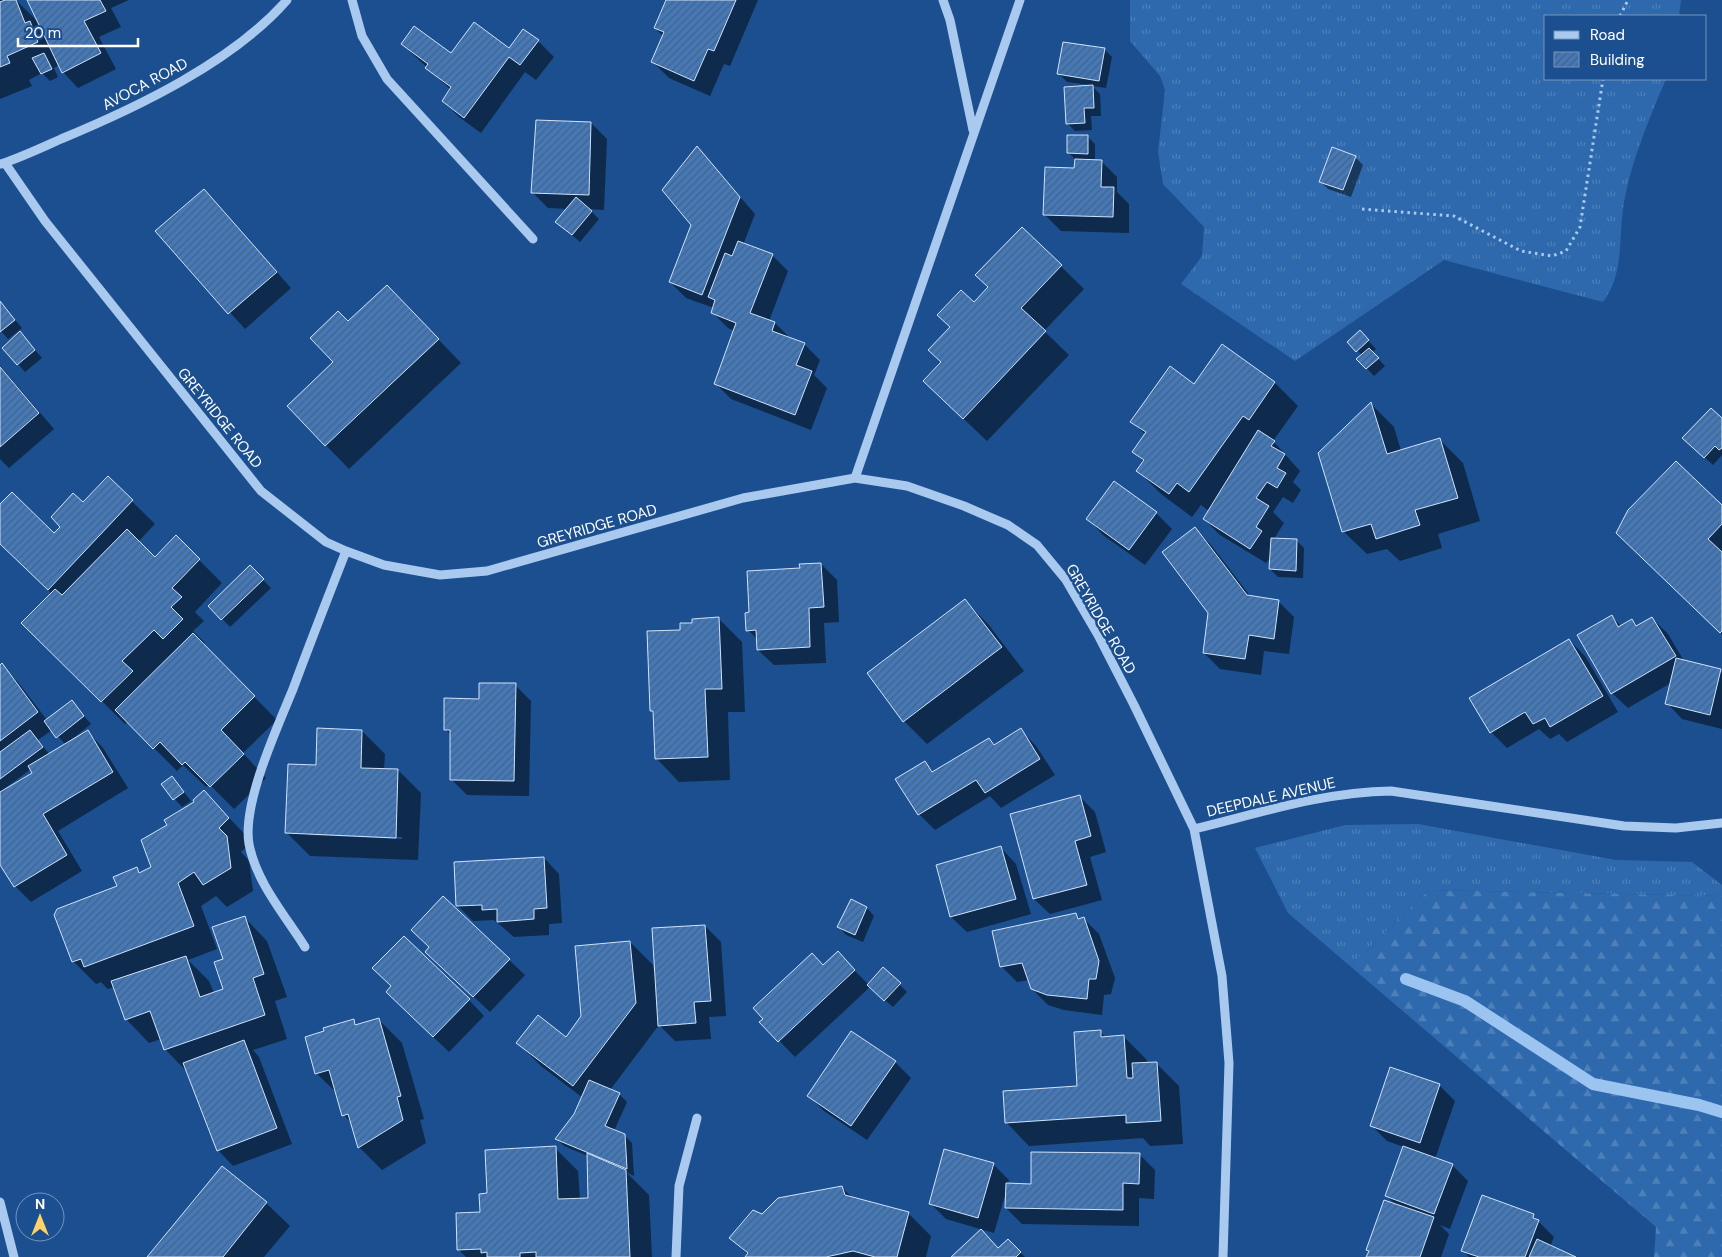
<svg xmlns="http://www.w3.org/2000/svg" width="1722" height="1257" font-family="'DM Sans',sans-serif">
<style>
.grass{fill:url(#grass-tufts)}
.forest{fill:url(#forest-firs)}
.shadow{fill:#0007;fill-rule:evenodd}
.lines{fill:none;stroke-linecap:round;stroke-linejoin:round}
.stream{stroke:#9cc4f0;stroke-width:12}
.building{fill:url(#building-hatch);stroke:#cfe3fa}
.path{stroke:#a9c9ee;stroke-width:3;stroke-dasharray:2.5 4;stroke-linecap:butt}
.minor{stroke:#a9c9ee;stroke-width:9}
.labels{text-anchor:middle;stroke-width:5;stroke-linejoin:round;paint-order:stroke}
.street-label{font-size:15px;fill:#fff;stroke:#1b4f8f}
</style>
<defs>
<pattern id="grass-tufts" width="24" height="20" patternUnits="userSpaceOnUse" patternTransform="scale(1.25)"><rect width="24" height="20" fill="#2e69ad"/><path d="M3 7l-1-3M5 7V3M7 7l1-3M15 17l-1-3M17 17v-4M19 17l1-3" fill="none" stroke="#4d80b9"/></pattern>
<pattern id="forest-firs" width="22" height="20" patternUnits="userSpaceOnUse" patternTransform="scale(1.25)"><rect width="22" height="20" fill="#2e69ad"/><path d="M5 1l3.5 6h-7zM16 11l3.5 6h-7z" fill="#4d80b9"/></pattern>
<pattern id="building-hatch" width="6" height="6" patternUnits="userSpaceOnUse" patternTransform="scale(1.25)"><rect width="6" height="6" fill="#4478b7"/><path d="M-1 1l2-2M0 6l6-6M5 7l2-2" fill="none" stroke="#486282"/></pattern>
</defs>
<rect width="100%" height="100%" fill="#1b4f8f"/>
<!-- grass -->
<path class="grass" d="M1130,0H1681L1679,16H1546V79H1666C1649,119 1632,159 1624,202C1618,237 1625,273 1603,302L1444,260L1295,361L1181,284L1202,256L1204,227L1163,184L1158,152L1165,90L1160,76L1130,41Z
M1418,824L1616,860L1692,862L1722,885V896L1429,890L1350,966L1288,913L1255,848L1345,825Z"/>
<!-- forest -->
<path class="forest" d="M1429,890L1722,896V1257H1654L1656,1227L1350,966Z"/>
<!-- shadow -->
<path class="shadow" d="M0,0H16L38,22L28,0H129L111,8L121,27L99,37L116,69L78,88L63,72L59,65L54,68L58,77L50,81L42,73L29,80L32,86L0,99Z
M667,0H758L730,66L724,64L710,96L669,78L653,62L664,37L655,28Z
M538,41L554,57L536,80L525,72L481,133L459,117L443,101L451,90L402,44L451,55L509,49Z
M1104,49L1112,57L1106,88L1092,86L1100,94L1101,116H1091L1092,130L1075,131L1067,123L1090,85L1067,82L1059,74Z
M591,123L607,139L604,210L589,209L599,219L580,242L557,222L568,209L548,208L532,192Z
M1087,136L1095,144V161H1101L1117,177V192L1129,204V233L1061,231L1045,215L1076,169V160L1069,153Z
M697,148L755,214L743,245L772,255L788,271L769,321L775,323L791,339L804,344L820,360L814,375L827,388L811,430L731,399L715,383L735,331L728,328L712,312L714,308L686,298L670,282L692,224Z
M1355,157L1363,165L1351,197L1328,189L1321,182Z
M219,207L291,288L245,329L157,231Z
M1022,228L1084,289L1044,331L1069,355L987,441L948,404L942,363L974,304L989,287Z
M0,302L22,328L8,339L0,330Z
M410,310L461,363L349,469L288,406L335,362L348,323Z
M1360,332L1376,349L1372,352L1385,366L1374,376L1358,359L1362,355L1349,342Z
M20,333L42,358L25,372L18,364Z
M1222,346L1275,383L1298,406L1273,441L1300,471L1293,482L1301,490L1293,503L1283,497L1273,512L1284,523L1274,539L1296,540L1304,548L1303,578L1278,577L1270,569L1271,557L1266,563L1220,535L1204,519L1209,511L1201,505L1192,517L1161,494L1138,471L1144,462L1134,452L1146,435L1132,422L1194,385Z
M0,366L54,429L9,468L0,459Z
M1371,404L1394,427L1401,451L1440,440L1463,463L1480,521L1438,534L1442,548L1400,561L1387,549L1367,554L1343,531Z
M1722,420V455L1713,465L1691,445Z
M108,478L155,524L138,542L155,559L176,537L222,583L195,612L204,621L193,631L205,643L203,645L277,720L243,753L266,778L234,809L209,784L206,787L183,765L177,771L128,722L125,724L23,623L52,594L0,543V506L54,535Z
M1722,507V634L1641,556Z
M1156,513L1172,529L1145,565L1103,535L1088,519Z
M1195,529L1211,545L1251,597L1278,601L1294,617L1289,654L1264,651L1261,675L1220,669L1204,653L1210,613Z
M821,564L837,580L839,622L824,623L826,663L774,665L758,650V640L748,630L751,613L801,569Z
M250,567L271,588L230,627L210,606Z
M965,601L988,624L1024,671L927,744L904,721Z
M1611,616L1621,626L1632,620L1638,626L1652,618L1668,634L1684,661L1722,672V729L1682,719L1667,703L1671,683L1628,708L1612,693Z
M719,619L742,642L745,712H728L730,780L679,782L656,758L654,714L651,710L681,631L693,624Z
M1569,640L1585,656L1618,712L1567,742L1559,734L1550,739L1539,729L1507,748L1491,732Z
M0,665L17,681L47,720L71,701L91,724L71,740L72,741L88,732L103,748L128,788L58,831L82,871L31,902L15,886L0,862ZM52,730L66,745L50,755L38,740ZM31,769L34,773L5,791L4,789Z
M515,685L531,701L529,796L467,795L451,779V735L445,729L481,700Z
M1021,730L1036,746L1055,775L1001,808L990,796L935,830L919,814L924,763L934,772L989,739L995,745Z
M362,731L385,754L384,770H398L421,793L418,860L310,856L287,833L317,766ZM309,833L402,837V839L309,835Z
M172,777L191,801L182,807L162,785Z
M204,791L252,842L241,852L249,861L253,891L227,907L216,896L201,906L217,949L188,960L209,981L214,993L225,989V959L244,917L267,941L287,997L275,1001L287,1039L253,1050L259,1057L292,1144L233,1166L218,1150L188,1073L165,1049L161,1039L149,1043L126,1019L114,987L108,989L101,982L96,984L73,961L119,887L136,869L141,873L153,868L169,826L196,803Z
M1079,796L1095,812L1106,852L1090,857L1102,900L1050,914L1034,899Z
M1001,848L1016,864L1031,914L967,932L951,917Z
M544,858L559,874L562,923L549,924V935L514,937L494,920L473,921L457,905Z
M851,900L867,908L874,916L863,942L846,935L839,927Z
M1076,915L1080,919L1083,918L1099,934L1115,978L1111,994L1104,995L1102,1015L1064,1010L1048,1005L1032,989L1029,980L1017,982L1001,966Z
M705,926L721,942L726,1016L709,1017L711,1039L675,1041L659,1025L610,1090L619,1094L627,1102L614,1131L624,1135L632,1143L634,1176L626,1172L649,1195L652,1257H466L458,1249L481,1213L488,1194L555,1148L578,1171L580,1199H590L588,1156L564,1146L557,1139L575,1114L583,1098L541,1066L518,1043L566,1039L583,1016L630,942L653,965L654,972L656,971Z
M509,960L525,975L490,1012L443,968Z
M823,967L853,969L869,985L883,969L907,992L893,1007L870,987L795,1057L761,1022Z
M469,1000L484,1016L449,1052L403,1008Z
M379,1020L402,1043L424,1119L420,1120L426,1143L382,1170L359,1147L352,1124L344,1115L338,1094L316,1073L353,1021L358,1026Z
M1100,1031L1106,1038L1124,1037L1147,1060V1063H1156L1179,1086L1183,1144L1150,1146L1143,1138L1029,1146L1006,1122L1079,1087Z
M895,1062L911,1078L867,1140L824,1111L808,1095Z
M1439,1085L1455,1101L1435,1159L1452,1165L1468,1181L1450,1229L1440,1225L1449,1234L1441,1257H1368L1369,1252L1367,1250L1396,1205L1386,1195L1404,1147L1387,1141L1371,1125Z
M1139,1154L1155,1170L1154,1199L1139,1198V1226L1022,1224L1006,1208V1192L994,1233L946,1219L930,1203L993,1164L1009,1180L1008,1184L1032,1185Z
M223,1167L266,1203L290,1226L264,1257H149Z
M842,1188L853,1198L908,1213L931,1236L926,1257H747L748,1255L731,1238L762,1216Z
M1533,1216L1554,1237L1550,1247L1573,1257H1469L1463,1250Z
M1008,1240L1025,1257H953L999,1249Z"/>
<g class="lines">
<!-- stream -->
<path class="stream" d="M1406,979L1465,1001L1593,1084L1699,1105L1722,1112"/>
</g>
<!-- building -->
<path class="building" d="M5,0H16L25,23L30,21L38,42L7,56L10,63L0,67V2Z
M27,0H100L106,11L84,21L101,53L62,73Z
M666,0H736L714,51L708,49L694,81L651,62L664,32L654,28Z
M474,22L509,48L523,29L539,40L520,65L509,57L464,118L442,101L451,87L425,68L428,64L401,44L414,26L451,53Z
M1063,42L1105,48L1099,81L1057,74Z
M44,53L52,69L41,74L32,58Z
M1093,85L1094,108H1084L1085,123L1066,124L1064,87Z
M536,120L591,122L589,195L531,193Z
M1067,135H1088V154L1067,153Z
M697,146L740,197L702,295L669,282L691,225L662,190Z
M1332,147L1356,156L1343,190L1319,182Z
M1075,159L1102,160L1101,187H1114L1113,217L1043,215L1045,167L1074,168Z
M204,189L277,272L228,314L155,231Z
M576,197L592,211L572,235L555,222Z
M1022,227L1062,265L1021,308L1046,331L963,419L923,381L941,362L928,350L950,327L937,315L961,290L974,302L988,287L975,275Z
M738,241L773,254L750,313L775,322L772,331L805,343L796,365L812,371L795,415L714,384L736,323L711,313L715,300L708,297L725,253L732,256Z
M387,285L439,339L325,446L287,406L333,362L310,338L338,311L348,321Z
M0,301L15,320L0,332Z
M1360,330L1369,340L1356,352L1347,342Z
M20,331L35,350L17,365L2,348Z
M1222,344L1275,382L1249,420L1243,416L1189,492L1177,483L1169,494L1136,471L1144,460L1132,452L1146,432L1130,422L1170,366L1194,384Z
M1369,348L1379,358L1366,369L1356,359Z
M0,367L39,413L0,447Z
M1371,402L1387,454L1440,438L1458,498L1415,510L1420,525L1376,539L1371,524L1342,532L1318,453Z
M1711,408L1722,418V448L1719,450L1715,446L1704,458L1682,438Z
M1258,430L1275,441L1271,446L1285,454L1277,468L1286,473L1277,488L1267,482L1256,498L1269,506L1256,527L1262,531L1250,549L1203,519Z
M1676,461L1722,505V524L1708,539L1722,552V631L1720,633L1616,533L1628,510Z
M108,476L133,500L48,590L0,544V504L12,492L54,533L60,527L51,517L73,493L83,502Z
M1114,481L1157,512L1129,550L1086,519Z
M1195,527L1247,595L1279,600L1274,639L1249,635L1245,659L1203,653L1208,613L1162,552Z
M127,529L155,557L176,535L200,559L172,588L182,597L171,607L183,619L163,639L154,630L122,661L133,671L101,702L21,623L55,589L62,595Z
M1271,538L1297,539L1296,571L1269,569Z
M821,563L824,607L809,608L810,647L757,650L756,630L746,631L745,613L749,612L747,571L800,568L799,564Z
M250,565L264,579L221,620L208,606Z
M965,599L1002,647L903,722L867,673Z
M1612,615L1618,627L1632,619L1636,626L1652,617L1676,656L1611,694L1577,635Z
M719,617L722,689H705L708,757L655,759L653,711H650L647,631L680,630V623H692V619Z
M193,633L255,696L221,730L244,754L210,787L185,762L182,765L160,742L153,749L115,710Z
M1569,639L1603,696L1550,727L1545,718L1533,724L1525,712L1490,733L1469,698Z
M1676,658L1721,669L1710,715L1665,704Z
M2,663L38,712L0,741V665Z
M479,683H516L514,781L450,780V730H444V698L479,699Z
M72,700L84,716L56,738L44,721Z
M317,728L362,730L361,768L398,769L396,838L285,833L288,764L316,765Z
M1021,728L1040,759L985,793L976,780L918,815L895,779L925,761L932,772L989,738L994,745Z
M30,730L43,747L0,779V752Z
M88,730L113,772L43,814L67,855L14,887L0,865V792L32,773L28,766Z
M172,776L184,792L173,800L161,784Z
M204,790L229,818L219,828L227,836L231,868L203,885L194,872L178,883L194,926L84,967L81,959L72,962L54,915L57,909L117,886L113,877L137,867L139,873L151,867L141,840L167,825L164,820L194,802L193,800Z
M1080,795L1091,836L1075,841L1087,885L1033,899L1010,814Z
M1001,846L1016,899L950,917L936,865Z
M544,857L547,908L534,909V919L497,922V909L482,910V905L456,906L454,862Z
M443,896L510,959L473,997L425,952L429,947L411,930Z
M851,899L867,907L855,935L837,927Z
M1076,913L1078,919L1084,917L1099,961L1096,979H1089L1087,999L1047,995L1031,989L1022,963L1000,967L992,931Z
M245,916L264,974L253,978L265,1015L164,1050L150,1011L125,1020L111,981L186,956L200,997L223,989L214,962L223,959L212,927Z
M705,925L711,1001L694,1002L696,1023L658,1026L652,928Z
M404,936L470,999L433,1037L386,992L391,986L372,968Z
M630,941L636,1003L573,1086L516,1043L538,1015L566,1037L581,1016L575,946Z
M838,951L855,970L778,1042L759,1022L763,1019L753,1008L812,953L823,965Z
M883,967L901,983L884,1001L867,985Z
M379,1018L401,1096L397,1097L403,1120L358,1148L348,1114L342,1116L329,1070L315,1074L305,1037L324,1031L323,1028L354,1019L355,1025Z
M1101,1030V1037L1124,1035L1127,1078H1133L1132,1063L1157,1062L1161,1121L1126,1123V1115L1005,1123L1003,1091L1077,1086L1074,1032Z
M851,1031L896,1061L851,1126L807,1096Z
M244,1040L277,1128L217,1151L183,1063Z
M1390,1067L1440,1084L1420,1143L1370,1126Z
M589,1080L620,1093L605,1126L625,1134L627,1169L555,1139L574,1114Z
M556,1146L558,1199L588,1198L587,1153L626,1170L630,1257H536V1252L520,1253V1257H487V1252L481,1253V1249L457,1250L456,1213L480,1212L479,1194L487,1193L485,1150Z
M1403,1146L1453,1164L1434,1214L1385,1196Z
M944,1149L994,1163L978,1218L929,1204Z
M1031,1152L1140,1153L1139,1184L1123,1183V1210L1005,1208L1006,1183L1031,1184Z
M222,1166L267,1202L223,1257H147Z
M842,1186L845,1195L909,1212L897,1257H875L853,1251L826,1257H745L748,1253L729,1238L753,1210L762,1214L778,1198Z
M1482,1195L1534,1214L1533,1218L1539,1220L1525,1257H1479L1461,1251Z
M1384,1200L1434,1217L1420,1257H1366L1369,1251L1366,1250Z
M981,1229L998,1248L1008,1239L1021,1252L1016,1257H951Z
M1537,1239L1576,1257H1529Z"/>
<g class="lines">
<!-- path -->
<path class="path" d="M1620,16L1628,0
M1362,209L1454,216L1521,251L1552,256L1566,251L1580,227L1603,79"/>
<!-- minor -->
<path class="minor" d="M352,0L362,36L387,79L533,239
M943,0L950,20L973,130
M5,163L45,221L261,491L326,542L346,551L384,565L440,575L487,571L743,498L855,478L907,486L964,506L1008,525L1037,545L1066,580L1098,635L1134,705L1194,829L1222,976L1229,1063L1223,1257
M1,164C22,157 41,148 61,139C136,108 233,62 287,0
M855,478L1020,0
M1194,829C1260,813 1323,792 1391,791L1624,826L1676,828L1722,823
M305,947C285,915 256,882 249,844C242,804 277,728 293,689C310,643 328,597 346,551
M0,1202L14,1257
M676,1257L679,1186L697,1118"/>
</g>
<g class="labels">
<!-- street labels -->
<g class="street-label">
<text transform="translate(145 84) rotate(-28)" y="5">AVOCA ROAD</text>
<text transform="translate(220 418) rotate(51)" y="5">GREYRIDGE ROAD</text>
<text transform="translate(597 526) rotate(-16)" y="5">GREYRIDGE ROAD</text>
<text transform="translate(1101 619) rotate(60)" y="5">GREYRIDGE ROAD</text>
<text transform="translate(1271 797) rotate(-13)" y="5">DEEPDALE AVENUE</text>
</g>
</g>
<!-- legend -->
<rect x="1544" y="15" width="162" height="65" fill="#1b4f8f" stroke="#7695bc"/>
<rect x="1554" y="31" width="25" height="8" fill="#a9c9ee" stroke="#7695bc"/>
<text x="1590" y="40" font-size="15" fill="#ffffff">Road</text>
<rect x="1554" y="52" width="25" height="15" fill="url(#building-hatch)" stroke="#7695bc"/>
<text x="1590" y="65" font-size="15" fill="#ffffff">Building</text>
<!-- north arrow -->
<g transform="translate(40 1217)"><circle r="24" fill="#1b4f8f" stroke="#7695bc"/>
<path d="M0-4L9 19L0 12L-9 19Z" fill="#ffd166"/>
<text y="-8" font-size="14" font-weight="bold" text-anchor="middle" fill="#ffffff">N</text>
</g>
<!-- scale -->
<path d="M18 38v8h120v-8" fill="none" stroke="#ffffff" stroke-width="2.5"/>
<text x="25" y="38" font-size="15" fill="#ffffff" stroke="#1b4f8f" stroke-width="4" paint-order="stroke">20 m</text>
</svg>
